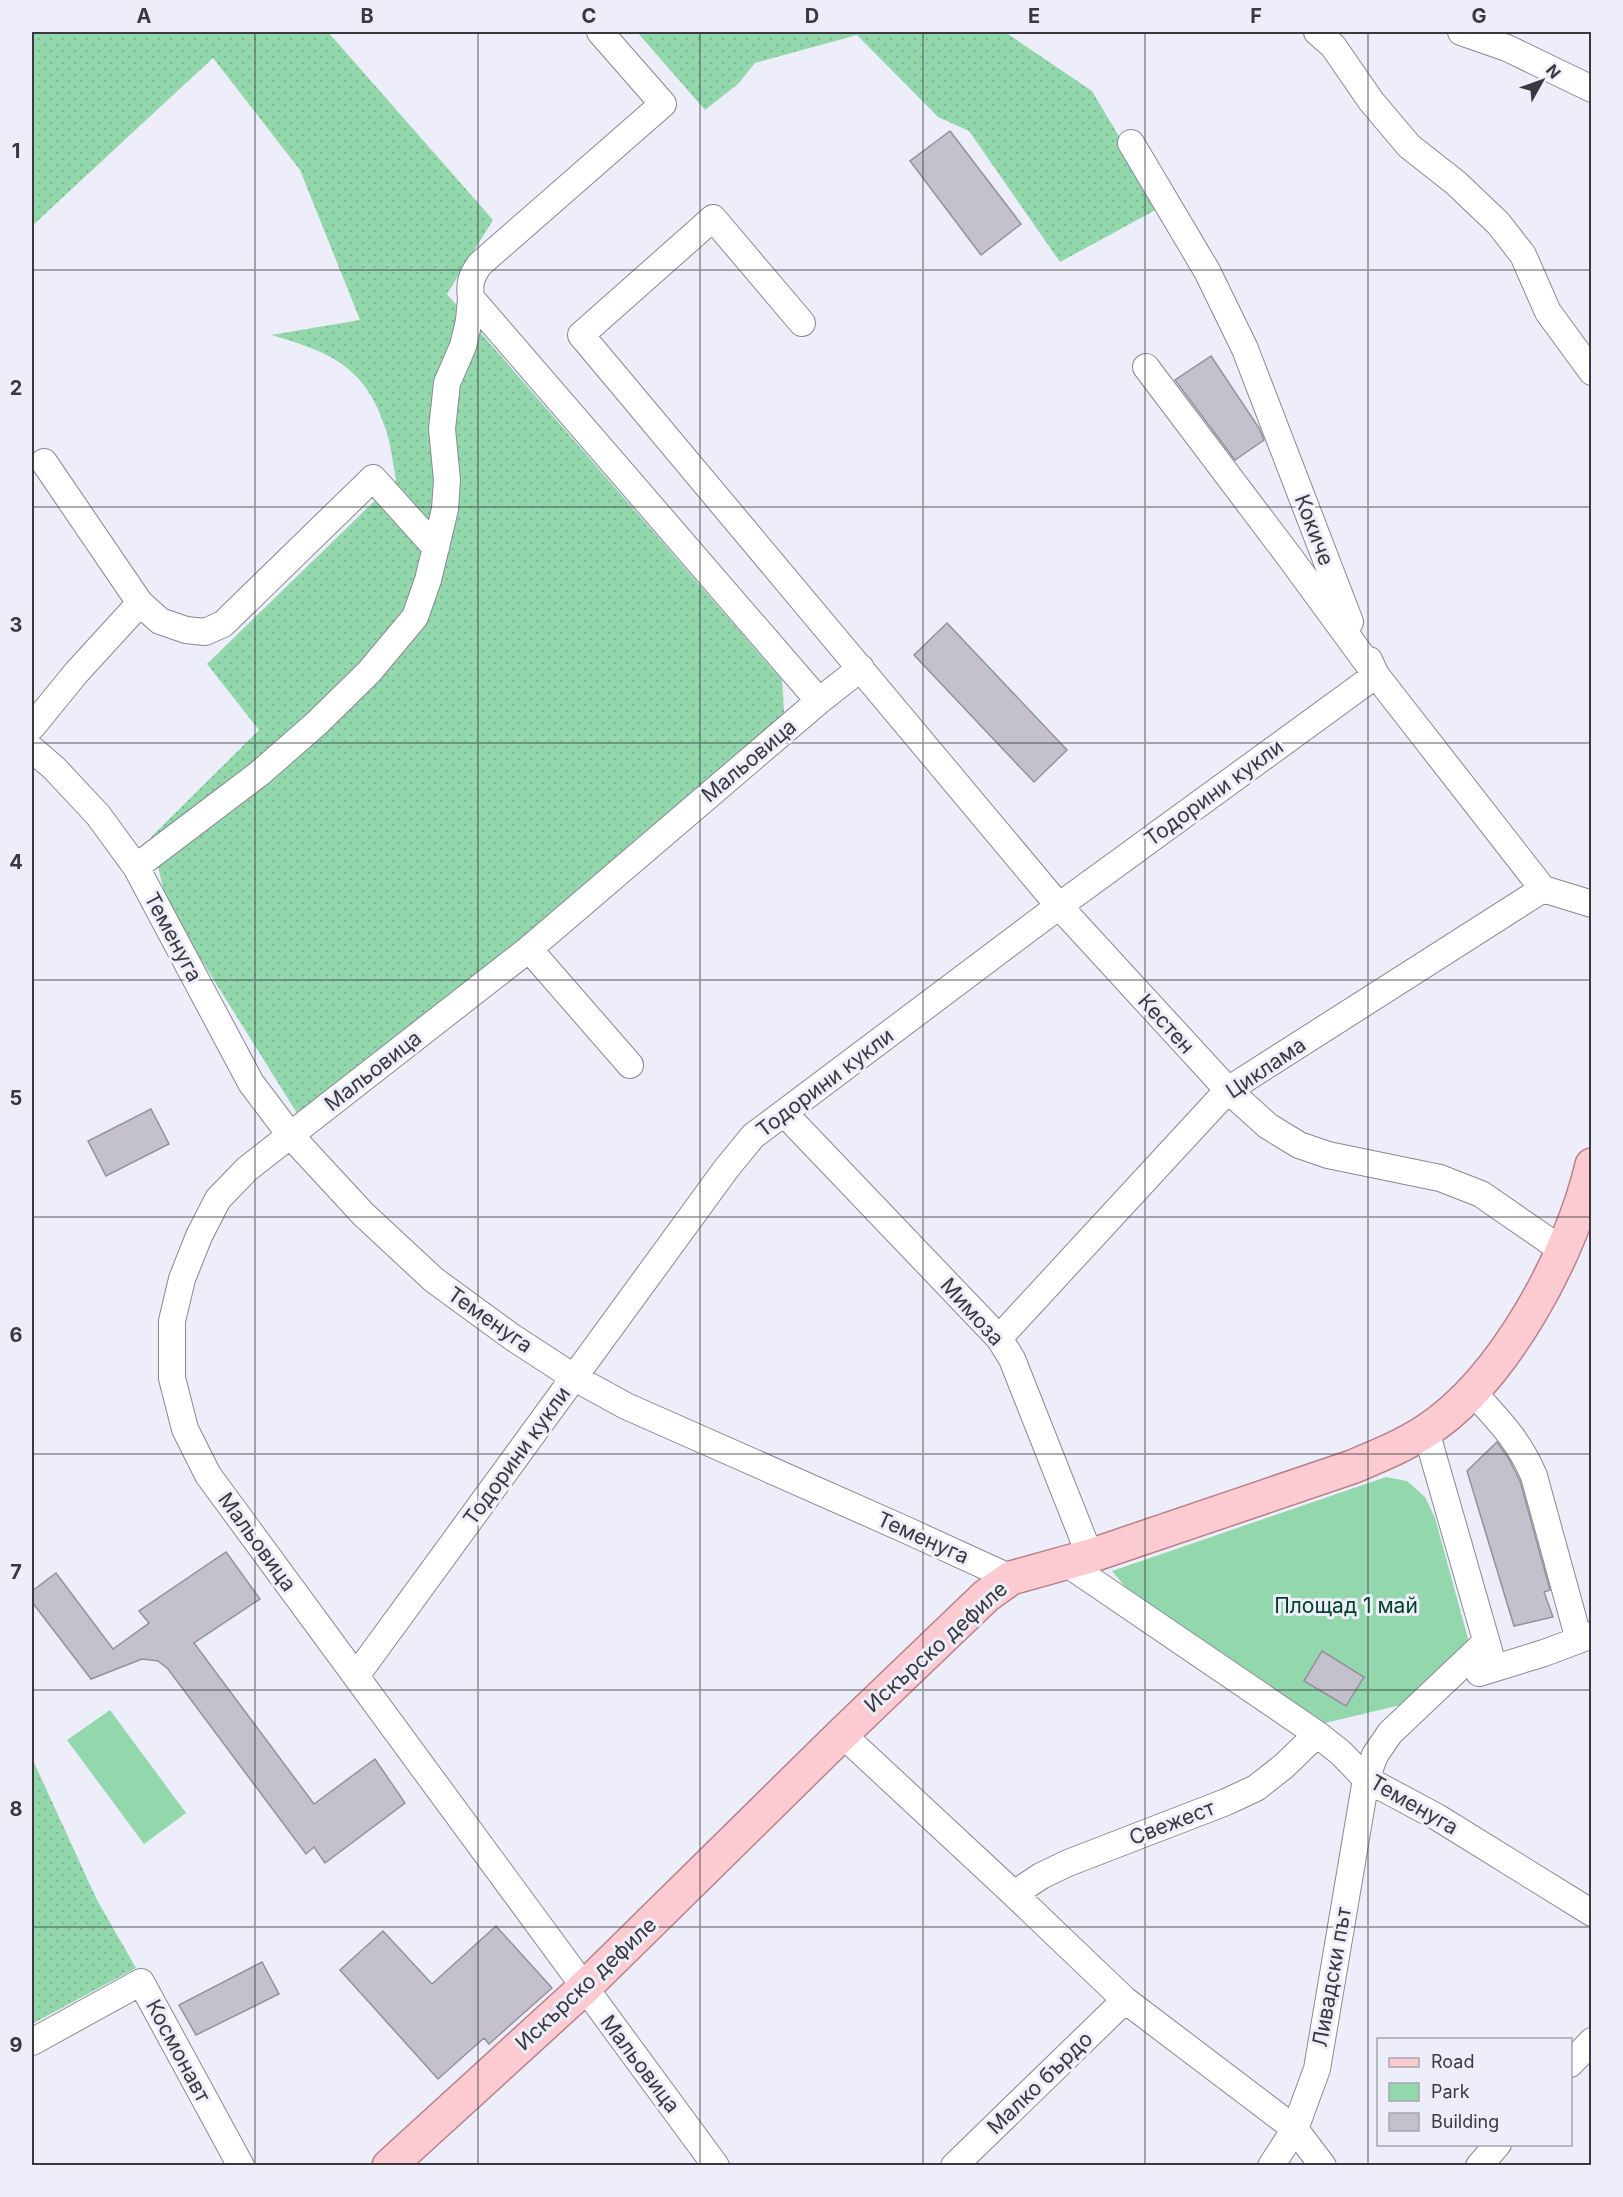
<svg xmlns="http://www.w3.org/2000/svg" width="1623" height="2197" font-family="Inter,sans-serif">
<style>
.grass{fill:url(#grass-dots)}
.park{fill:#93d8ac}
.building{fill:#c4c0cc;stroke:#94919c;stroke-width:1.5}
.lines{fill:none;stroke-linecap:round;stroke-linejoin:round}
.minor-casing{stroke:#888893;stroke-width:28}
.major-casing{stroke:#b68289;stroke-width:36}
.minor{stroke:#fff;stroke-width:26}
.major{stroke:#fccbd1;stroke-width:33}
.grid{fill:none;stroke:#39393e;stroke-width:1.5;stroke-opacity:0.55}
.labels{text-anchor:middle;stroke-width:6;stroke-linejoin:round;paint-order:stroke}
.street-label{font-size:21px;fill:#39393e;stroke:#eeeefa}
.park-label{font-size:21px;fill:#014324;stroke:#eeeefa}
.neatline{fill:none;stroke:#39393e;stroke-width:2}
.grid-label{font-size:20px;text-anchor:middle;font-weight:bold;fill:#39393e}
</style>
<defs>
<pattern id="grass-dots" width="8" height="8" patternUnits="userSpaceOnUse" patternTransform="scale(1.5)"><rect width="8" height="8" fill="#93d8ac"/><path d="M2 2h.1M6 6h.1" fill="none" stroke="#80ba95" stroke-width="1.8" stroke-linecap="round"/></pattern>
</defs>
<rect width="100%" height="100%" fill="#eeeefa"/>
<!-- grass -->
<path class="grass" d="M32,32H328L493,220L447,294L782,680L785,727L300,1118L167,905L151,837L259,730L207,664L396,480C393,464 391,445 386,430C366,367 331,352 271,335L360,320L300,170L213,58L32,226Z
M637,32H1005L1092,91L1161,207L1060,262L969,131L938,117L857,35L755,63L738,84L705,110Z
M32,1758L97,1900L136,1968L32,2024Z"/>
<!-- park -->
<path class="park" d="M1386,1477L1407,1481L1425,1497L1435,1518L1469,1642L1405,1704L1325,1723L1132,1595L1112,1571Z
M110,1710L186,1813L144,1844L67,1740Z"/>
<!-- building -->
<path class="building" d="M950,131L1021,224L981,255L910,161Z
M1211,356L1259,428L1264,440L1235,460L1175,380Z
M947,623L1067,750L1034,782L914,655Z
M151,1109L169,1144L106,1176L88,1141Z
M1497,1442L1509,1459L1520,1481L1550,1590L1544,1592L1553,1617L1514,1626L1467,1471Z
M226,1552L260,1599L194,1643L314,1804L375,1759L405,1803L325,1863L314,1847L306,1854L168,1669L158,1661L142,1659L91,1679L32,1602V1591L56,1573L113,1649L149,1623L139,1611Z
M1322,1651L1364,1677L1346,1706L1304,1681Z
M496,1926L552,1988L489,2044L484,2038L438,2079L340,1970L383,1931L432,1984Z
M262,1962L279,1994L196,2035L179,2005Z"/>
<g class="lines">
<defs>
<path id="minor" d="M600,32L663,104L480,264C471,276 469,284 471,298L819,701
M1317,32L1333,46L1371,101L1409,146L1456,183L1498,223L1523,255L1548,312L1592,372
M1461,32L1507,48L1592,89
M1131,143L1207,271L1245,349L1350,622
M802,323L713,218L581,335L1059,906L1228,1090L1268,1126L1299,1145L1328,1155L1440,1178L1481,1194L1562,1250
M44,462L140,603
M1369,660L1376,675L1543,889
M32,727L76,673L140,603L160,621L186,630L205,632L223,624L373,478L436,548
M32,749L54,768L98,815L136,867L251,1083L291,1136L363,1214L434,1280L512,1337L575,1378L626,1406L904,1529L1011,1578
M136,867L260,773L317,723L369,672L415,617L428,580L445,509L447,480L442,429L447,383L463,346L469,321L471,298
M529,949L630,1065
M784,1113L999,1338L1012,1359L1090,1556
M999,1338L1228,1090L1543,889L1592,904
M1472,1391C1498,1420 1519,1440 1534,1476L1579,1640
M1426,1431L1494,1668
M1066,1563L1317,1734L1341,1753L1366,1779L1437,1817L1592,1913
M1479,1673L1544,1653L1592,1635
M356,1676L726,1169L753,1136L1059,906L1376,675L1291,559L1146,367
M842,1734L1014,1894L1125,2000L1295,2129L1323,2166
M1014,1894L1041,1876L1068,1863L1226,1802L1256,1788L1284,1766L1317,1734
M32,2042L141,1982L241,2166
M1570,2064L1592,2041
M716,2166L208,1475L185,1429L172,1378V1321L182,1279L199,1236L218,1199L247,1169L529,949L819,701L861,668
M954,2166L1125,2000
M1271,2166L1295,2129L1317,2069L1366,1779L1375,1755L1390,1733L1486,1642
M1479,2166L1498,2144"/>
<path id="major" d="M389,2166L584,1988L842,1734L986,1596L1011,1578L1090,1556L1352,1467C1378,1456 1403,1446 1426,1431C1504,1380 1571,1255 1592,1165"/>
</defs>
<!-- minor casing -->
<use href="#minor" class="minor-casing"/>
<!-- major casing -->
<use href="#major" class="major-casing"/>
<!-- minor -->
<use href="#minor" class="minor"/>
<!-- major -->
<use href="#major" class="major"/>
</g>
<!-- grid -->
<path class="grid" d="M255,32V2166M478,32V2166M700,32V2166M923,32V2166M1145,32V2166M1368,32V2166M32,270H1592M32,507H1592M32,743H1592M32,980H1592M32,1217H1592M32,1454H1592M32,1690H1592M32,1927H1592"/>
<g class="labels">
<!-- street labels -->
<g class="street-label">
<text transform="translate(1314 530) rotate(69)" y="7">Кокиче</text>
<text transform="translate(749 761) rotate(-40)" y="7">Мальовица</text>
<text transform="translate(1214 793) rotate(-36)" y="7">Тодорини кукли</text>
<text transform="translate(173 937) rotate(62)" y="7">Теменуга</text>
<text transform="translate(1166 1024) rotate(48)" y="7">Кестен</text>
<text transform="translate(1266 1068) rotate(-34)" y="7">Циклама</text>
<text transform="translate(373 1071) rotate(-38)" y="7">Мальовица</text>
<text transform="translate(825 1083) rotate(-37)" y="7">Тодорини кукли</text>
<text transform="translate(972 1312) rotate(48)" y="7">Мимоза</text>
<text transform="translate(490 1320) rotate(35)" y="7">Теменуга</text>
<text transform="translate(517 1456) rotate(-54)" y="7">Тодорини кукли</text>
<text transform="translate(923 1538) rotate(24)" y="7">Теменуга</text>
<text transform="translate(257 1542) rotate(54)" y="7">Мальовица</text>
<text transform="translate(936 1647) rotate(-42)" y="7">Искърско дефиле</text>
<text transform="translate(1414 1805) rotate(30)" y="7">Теменуга</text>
<text transform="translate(1172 1823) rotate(-21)" y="7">Свежест</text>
<text transform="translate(1332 1977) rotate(-80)" y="7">Ливадски път</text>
<text transform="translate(586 1984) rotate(-43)" y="7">Искърско дефиле</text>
<text transform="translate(178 2051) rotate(62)" y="7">Космонавт</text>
<text transform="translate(640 2064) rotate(53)" y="7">Мальовица</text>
<text transform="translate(1040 2083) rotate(-44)" y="7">Малко бърдо</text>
</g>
<!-- park labels -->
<g class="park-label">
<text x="1346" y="1613">Площад 1 май</text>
</g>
</g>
<!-- border -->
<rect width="1623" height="2197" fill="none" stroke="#eeeefa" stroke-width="66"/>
<!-- legend -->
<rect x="1377" y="2038" width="195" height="108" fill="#eeeefa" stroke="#a6a6af" stroke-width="1.5"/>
<rect x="1389" y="2058" width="30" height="9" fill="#fccbd1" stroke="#a6a6af" stroke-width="1.5"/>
<text x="1431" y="2068" font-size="18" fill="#39393e">Road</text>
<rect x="1389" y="2083" width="30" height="18" fill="#93d8ac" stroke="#a6a6af" stroke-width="1.5"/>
<text x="1431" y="2098" font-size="18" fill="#39393e">Park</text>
<rect x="1389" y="2113" width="30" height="18" fill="#c4c0cc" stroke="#a6a6af" stroke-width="1.5"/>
<text x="1431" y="2128" font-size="18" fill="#39393e">Building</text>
<!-- north arrow -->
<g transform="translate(1542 81) rotate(50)" stroke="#eeeefa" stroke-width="4.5" paint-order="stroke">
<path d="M0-4.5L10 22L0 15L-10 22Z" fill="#39393e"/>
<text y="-9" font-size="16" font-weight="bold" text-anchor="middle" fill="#39393e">N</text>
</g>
<rect x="33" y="33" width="1557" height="2131" class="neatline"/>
<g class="grid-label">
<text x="144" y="23">A</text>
<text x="367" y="23">B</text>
<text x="589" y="23">C</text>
<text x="812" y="23">D</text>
<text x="1034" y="23">E</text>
<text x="1256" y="23">F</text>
<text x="1479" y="23">G</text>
<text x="16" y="158">1</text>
<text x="16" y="395">2</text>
<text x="16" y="632">3</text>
<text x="16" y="869">4</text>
<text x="16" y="1105">5</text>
<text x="16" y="1342">6</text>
<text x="16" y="1579">7</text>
<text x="16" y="1816">8</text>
<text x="16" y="2052">9</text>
</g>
</svg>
